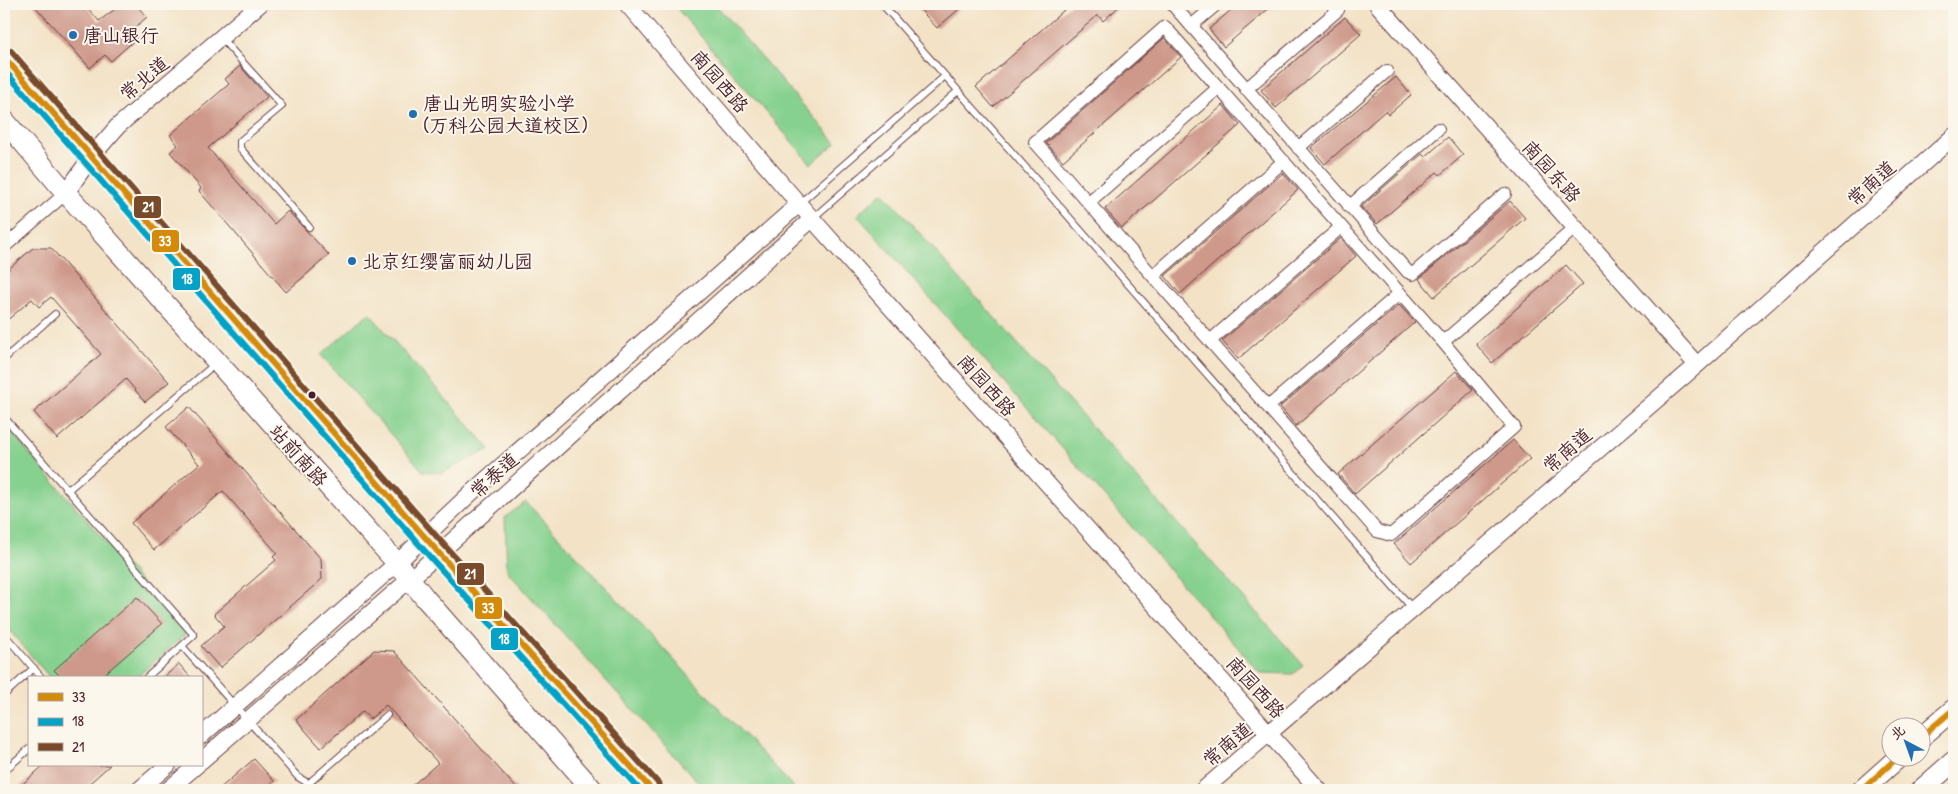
<svg xmlns="http://www.w3.org/2000/svg" width="1958" height="794" font-family="'Patrick Hand','LXGW WenKai TC',sans-serif">
<style>
.green{fill:#86d18f;stroke:#68785d}
.building{fill:#ce988a}
.lines{fill:none;stroke-linecap:round;stroke-linejoin:round}
.service-casing{stroke:#633c42;stroke-width:8}
.minor-casing{stroke:#633c42;stroke-width:14}
.tertiary-casing{stroke:#633c42;stroke-width:18}
.primary-casing{stroke:#633c42;stroke-width:22}
.service{stroke:#fff;stroke-width:6}
.minor{stroke:#fff;stroke-width:12}
.tertiary{stroke:#fff;stroke-width:16}
.primary{stroke:#fff;stroke-width:20}
.bus-1-casing{stroke:#fbf7ec;stroke-width:10}
.bus-2-casing{stroke:#fbf7ec;stroke-width:10}
.bus-3-casing{stroke:#fbf7ec;stroke-width:10}
.bus-1{stroke:#d48b09;stroke-width:6}
.bus-2{stroke:#04a2c6;stroke-width:6}
.bus-3{stroke:#7a4b2a;stroke-width:6}
.poi-dot{fill:#1f6fb2;stroke:#fbf7ec;stroke-width:2}
.bus-dot{fill:#4a1f2b;stroke:#fbf7ec;stroke-width:2}
.labels{text-anchor:middle;stroke-width:4;stroke-linejoin:round;paint-order:stroke}
.poi-label{font-size:19px;fill:#4a1f2b;stroke:#fbf7ec;text-anchor:start}
.street-label{font-size:19px;fill:#4a1f2b;stroke:#fbf7ec}
.line-badge{stroke:#fbf7ec;stroke-width:2}
.badge-label{font-size:14px;text-anchor:middle;font-weight:bold;fill:#fff}
</style>
<rect width="100%" height="100%" fill="#fbf7ec"/>
<filter id="ink" filterUnits="userSpaceOnUse"><feTurbulence type="fractalNoise" baseFrequency=".02" numOctaves="2"/><feDisplacementMap in="SourceGraphic" scale="10" xChannelSelector="R" yChannelSelector="G"/><feConvolveMatrix kernelMatrix="1 2 1 2 8 2 1 2 1" color-interpolation-filters="sRGB"/></filter>
<filter id="wash" filterUnits="userSpaceOnUse"><feTurbulence type="fractalNoise" baseFrequency=".0096" numOctaves="4" result="noise"/><feDisplacementMap in="SourceGraphic" scale="20" xChannelSelector="R" yChannelSelector="G"/><feGaussianBlur stdDeviation="1.12" result="paint"/><feColorMatrix in="noise" values="0 0 0 0 0 0 0 0 0 0 0 0 0 0 0 0 0 1.4 0 .05"/><feComposite in="paint" operator="in"/></filter>
<g filter="url(#wash)">
<rect width="100%" height="100%" fill="#f3e2c6"/>
<!-- green -->
<path class="green" d="M673,4H715L836,143L811,164Z
M883,192L1303,665L1293,674L1260,673L857,215Z
M369,313L490,449L442,473L423,471L321,355Z
M4,424L186,634L136,678H50L4,624Z
M526,502L796,790H705L507,571L505,517Z"/>
<g id="blocks">
<!-- building -->
<path class="building" d="M33,4H84L99,21L122,4H135L147,17L131,31L137,38L111,61L105,55L90,68Z
M915,4H965L937,28Z
M1071,4H1122L1103,21L1098,15L993,107L976,87Z
M1238,4H1274L1224,47L1209,29Z
M1345,17L1361,34L1276,108L1261,90Z
M1164,38L1181,57L1063,161L1046,143Z
M240,66L267,97L208,148L274,224L288,211L329,255L286,292L199,191L201,188L170,152L178,145L170,135L229,84L225,79Z
M1396,77L1411,95L1388,115L1385,111L1325,164L1311,148Z
M1223,105L1240,125L1122,228L1105,209Z
M1448,137L1463,155L1440,175L1437,172L1377,224L1361,207L1422,154L1425,157Z
M1283,173L1298,190L1180,294L1165,276Z
M1510,201L1525,218L1434,297L1419,279Z
M1341,238L1356,256L1238,359L1222,341Z
M33,248H51L169,382L145,402L126,379L57,439L34,412L101,354L51,297L39,307L32,299L4,323V273Z
M1566,265L1583,284L1492,363L1476,344Z
M1399,305L1415,322L1296,426L1280,407Z
M1456,371L1473,390L1355,494L1338,474Z
M189,407L321,559L322,579L220,668L201,646L224,626L214,614L276,560L273,557L277,553L223,491L154,550L131,523L199,464L166,427Z
M1513,440L1530,459L1411,563L1394,544Z
M137,597L162,624L100,678H62L54,670Z
M374,650L394,651L518,790H407L438,763L386,705L370,719L363,711L321,748L296,720Z
M179,664L191,678H163Z
M254,759L274,781L264,790H218Z
M44,765H110L82,790H16Z"/>
</g>
</g>
<g filter="url(#ink)">
<use href="#blocks" fill-opacity="0" stroke="#633c42" stroke-width="1"/>
<g class="lines">
<defs>
<path id="service" d="M882,4L1413,609
M221,38L282,106L240,141V148L309,227
M800,203L945,76
M813,218L958,91
M4,359L55,314
M4,417L194,635L146,678
M68,490L216,363
M4,634L42,678
M182,646L298,777L319,790
M4,695L34,668
M4,771L29,749
M309,783L387,715"/>
<path id="minor" d="M1172,4L1408,272L1413,274L1505,194
M1191,26L1217,4
M1246,89L1338,10
M1298,148L1387,71
M1089,202L1218,88
M1349,207L1438,129
M4,247L66,193
M1153,276L1284,161
M1210,341L1341,227
M1443,342L1514,427L1391,535L1377,531L1035,142L1165,27L1443,342L1575,228
M1268,407L1400,293"/>
<path id="tertiary" d="M627,4L799,204L1319,790
M1377,4L1697,365
M66,193L91,157L118,126L260,4
M201,736L397,563L472,492L799,204
M201,761L410,579L812,219
M139,790L168,765
M168,790L197,765
M1203,790L1697,365L1954,136"/>
<path id="primary" d="M4,57L438,552L652,790
M4,120L66,193L397,563L425,598L593,790
M1920,738L1954,709
M1862,790L1900,756
M1921,790L1954,761"/>
</defs>
<!-- service casing -->
<use href="#service" class="service-casing"/>
<!-- minor casing -->
<use href="#minor" class="minor-casing"/>
<!-- tertiary casing -->
<use href="#tertiary" class="tertiary-casing"/>
<!-- primary casing -->
<use href="#primary" class="primary-casing"/>
<!-- service -->
<use href="#service" class="service"/>
<!-- minor -->
<use href="#minor" class="minor"/>
<!-- tertiary -->
<use href="#tertiary" class="tertiary"/>
<!-- primary -->
<use href="#primary" class="primary"/>
<defs>
<path id="bus-1" d="M4,57L438,552L652,790
M1920,738L1954,709
M1862,790L1899,756"/>
<path id="bus-2" d="M4,70L431,558L640,790"/>
<path id="bus-3" d="M11,51L445,546L659,784"/>
</defs>
<!-- bus-1 casing -->
<use href="#bus-1" class="bus-1-casing"/>
<!-- bus-2 casing -->
<use href="#bus-2" class="bus-2-casing"/>
<!-- bus-3 casing -->
<use href="#bus-3" class="bus-3-casing"/>
<!-- bus-1 -->
<use href="#bus-1" class="bus-1"/>
<!-- bus-2 -->
<use href="#bus-2" class="bus-2"/>
<!-- bus-3 -->
<use href="#bus-3" class="bus-3"/>
</g>
</g>
<!-- markers -->
<g class="poi-dot">
<circle cx="73" cy="35" r="5"/>
<circle cx="413" cy="114" r="5"/>
<circle cx="352" cy="261" r="5"/>
</g>
<circle class="bus-dot" cx="312" cy="395" r="4.5"/>
<g class="labels">
<!-- poi labels -->
<g class="poi-label">
<text x="83" y="42">唐山银行</text>
<text x="423" y="110">唐山光明实验小学<tspan x="423" dy="22">(万科公园大道校区)</tspan></text>
<text x="362" y="268">北京红缨富丽幼儿园</text>
</g>
<!-- street labels -->
<g class="street-label">
<text transform="translate(144 78) rotate(-40)" y="7">常北道</text>
<text transform="translate(720 81) rotate(49)" y="7">南园西路</text>
<text transform="translate(1552 171) rotate(48)" y="7">南园东路</text>
<text transform="translate(1871 183) rotate(-42)" y="7">常南道</text>
<text transform="translate(987 385) rotate(48)" y="7">南园西路</text>
<text transform="translate(1567 450) rotate(-41)" y="7">常南道</text>
<text transform="translate(299 455) rotate(48)" y="7">站前南路</text>
<text transform="translate(494 475) rotate(-42)" y="7">常泰道</text>
<text transform="translate(1256 687) rotate(48)" y="7">南园西路</text>
<text transform="translate(1227 744) rotate(-40)" y="7">常南道</text>
</g>
</g>
<g class="line-badge">
<rect x="133" y="195" width="29" height="24" rx="5" fill="#7a4b2a"/>
<rect x="151" y="229" width="29" height="24" rx="5" fill="#d48b09"/>
<rect x="172" y="267" width="29" height="24" rx="5" fill="#04a2c6"/>
<rect x="456" y="562" width="29" height="24" rx="5" fill="#7a4b2a"/>
<rect x="474" y="596" width="29" height="24" rx="5" fill="#d48b09"/>
<rect x="490" y="627" width="29" height="24" rx="5" fill="#04a2c6"/>
</g>
<g class="badge-label">
<text x="148" y="212">21</text>
<text x="165" y="246">33</text>
<text x="187" y="284">18</text>
<text x="470" y="579">21</text>
<text x="488" y="613">33</text>
<text x="504" y="644">18</text>
</g>
<!-- margin -->
<rect width="1958" height="794" fill="none" stroke="#fbf7ec" stroke-width="20"/>
<!-- legend -->
<rect x="28" y="676" width="175" height="90" fill="#fbf7ec" stroke="#b4a19f"/>
<rect x="38" y="693" width="25" height="8" fill="#d48b09" stroke="#b4a19f"/>
<text x="72" y="702" font-size="15" fill="#4a1f2b">33</text>
<rect x="38" y="718" width="25" height="8" fill="#04a2c6" stroke="#b4a19f"/>
<text x="72" y="726" font-size="15" fill="#4a1f2b">18</text>
<rect x="38" y="743" width="25" height="8" fill="#7a4b2a" stroke="#b4a19f"/>
<text x="72" y="752" font-size="15" fill="#4a1f2b">21</text>
<!-- north arrow -->
<g transform="translate(1906 742) rotate(319)"><circle r="24" fill="#fbf7ec" stroke="#b4a19f"/>
<path d="M0-4L9 19L0 12L-9 19Z" fill="#1f6fb2"/>
<text y="-8" font-size="14" font-weight="bold" text-anchor="middle" fill="#4a1f2b">北</text>
</g>
</svg>
